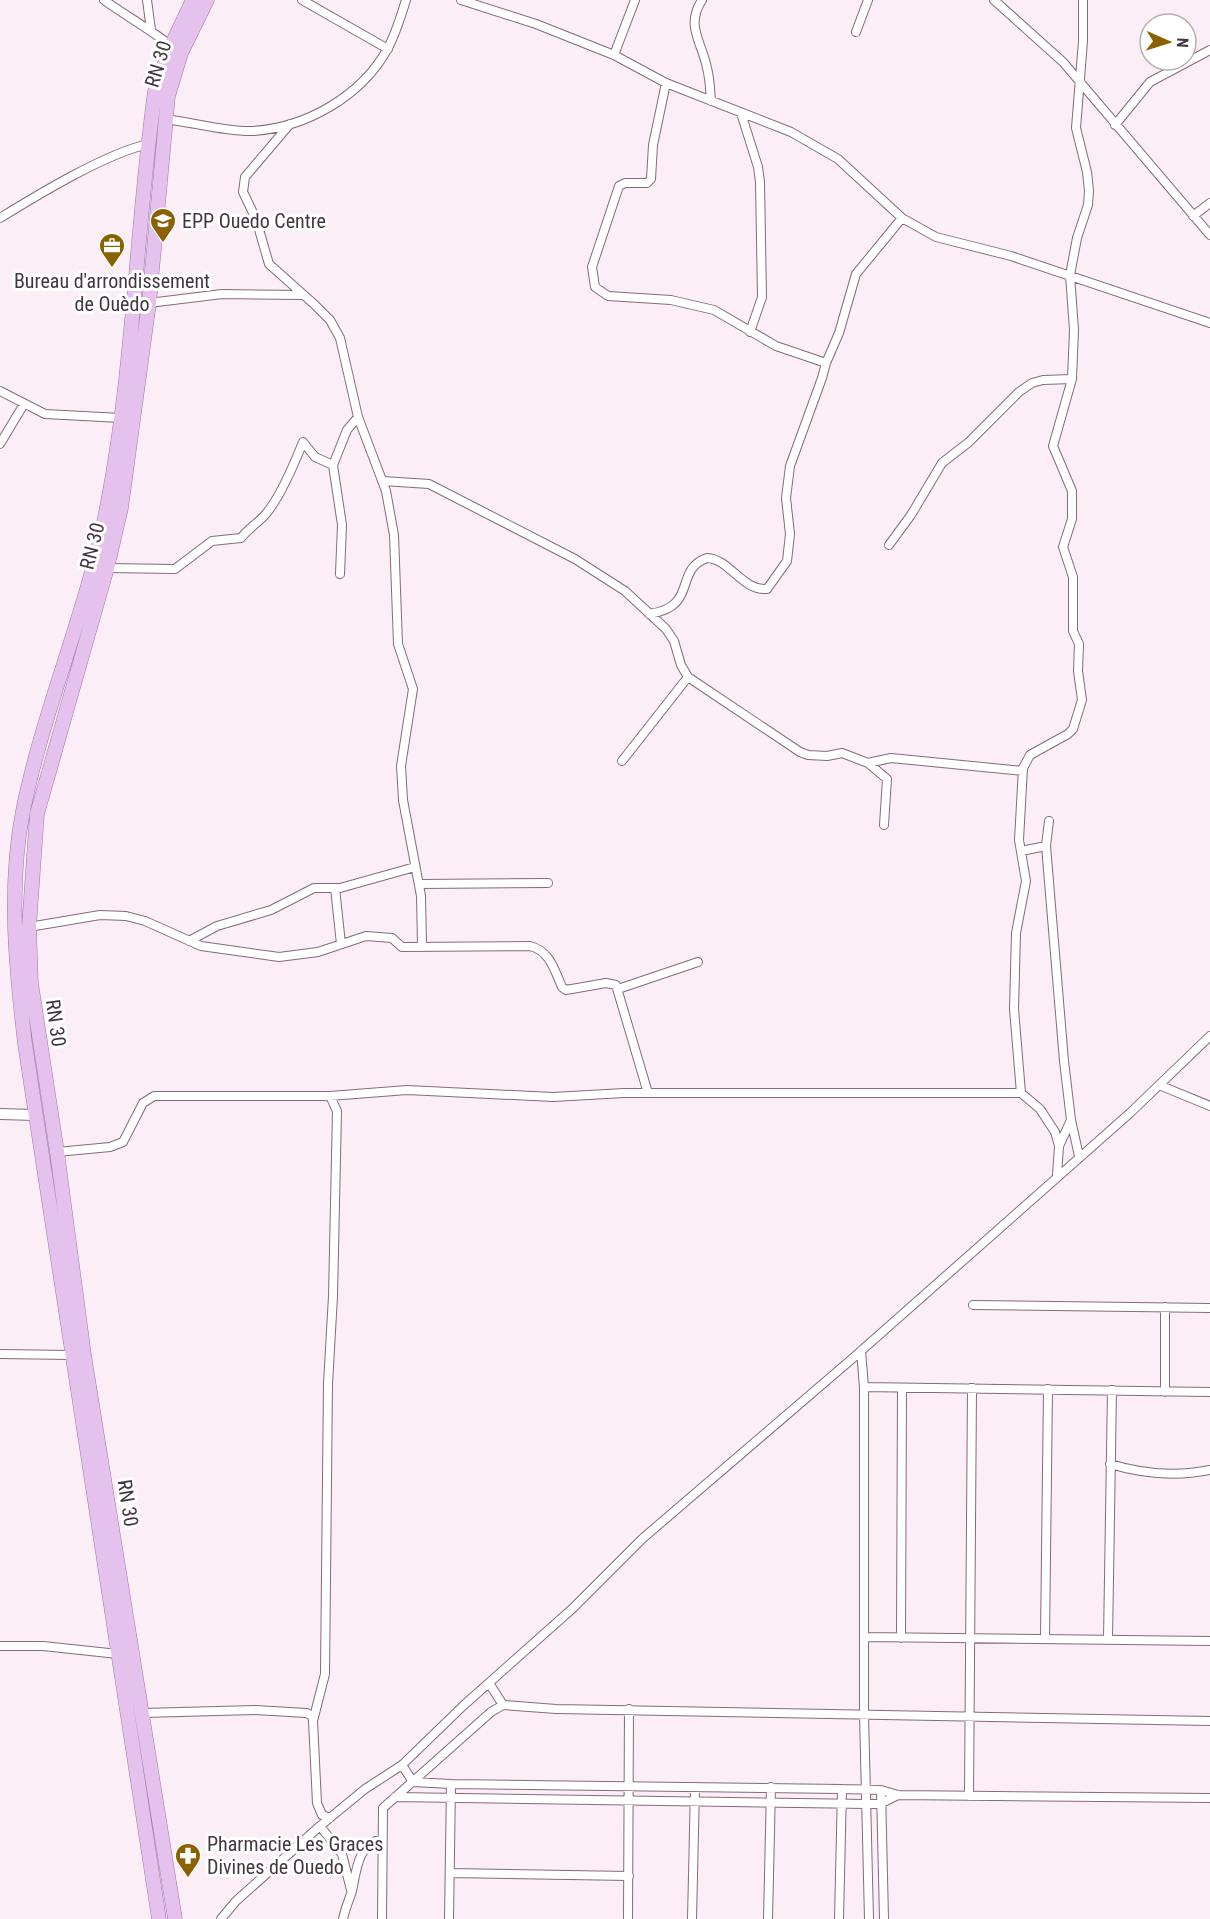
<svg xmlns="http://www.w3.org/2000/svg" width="1210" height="1919" font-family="'Roboto Condensed',sans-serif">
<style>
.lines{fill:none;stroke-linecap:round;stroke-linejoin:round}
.minor-casing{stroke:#856a7c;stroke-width:10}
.tertiary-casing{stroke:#856a7c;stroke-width:12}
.primary-casing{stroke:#a176a9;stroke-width:15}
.minor{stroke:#fff;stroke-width:8}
.tertiary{stroke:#fff;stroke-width:10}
.primary{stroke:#e5c1ee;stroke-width:14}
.labels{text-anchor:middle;stroke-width:6;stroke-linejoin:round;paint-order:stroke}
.street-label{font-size:20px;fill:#43373f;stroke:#fff}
.poi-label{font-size:20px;fill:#43373f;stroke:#fff;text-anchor:start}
</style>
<rect width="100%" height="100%" fill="#fbeef6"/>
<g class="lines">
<defs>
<path id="minor" d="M104,0C126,16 150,29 171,46
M147,0L151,30
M302,0L388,49
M461,0L536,24L614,55L666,83L791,132L838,159L902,218L936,237L1011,256L1210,323
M702,0C685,26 702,42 707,68C710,79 710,90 711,101
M994,0L1063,62L1210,235
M856,32L868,0
M614,55L635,0
M666,83L653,145L651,179L647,183H625L619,186L592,267L595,287L608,296L671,300L714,310L776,346L826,363
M741,113L758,167L760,182L762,297L750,332
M165,119C192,122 226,132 252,131C306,128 362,96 388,48C396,33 401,16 406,0
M290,124L245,177L243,192L256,219L269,264L315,305L330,320L340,338L358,417L386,491L394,535L398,644L413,689L401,766L403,800L421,896L422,945
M1115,125L1150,82L1210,50
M1193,216L1210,203
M0,218C39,194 105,154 148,144
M149,303L222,294L302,295
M0,391L45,414L121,418
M0,444L24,404
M383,481L429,484L575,559L625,591L666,629L674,641L681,665L688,677L800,752L808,755L827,756L842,753L868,763L891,758L1023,771
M889,545L911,515L942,463L969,442L1019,392L1032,383L1043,380L1072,379
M107,568L175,569L212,541L241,538C248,529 255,525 262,518C277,504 295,462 303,442L315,457L333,465
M340,574L342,525L333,465L347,430L358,417
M649,614C699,607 673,570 707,558C730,559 742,591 767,589L787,561L790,534L786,498L790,466L822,378L826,363L839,333L856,274L902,218
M622,761L688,677
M868,763L887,779L884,825
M1046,846L1064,1061L1071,1120L1079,1156
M1021,851L1046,846L1049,821
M419,884L548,883
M335,888L341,944
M29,927L100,915L126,916L145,921L201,946L279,957L318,952L366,936L392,938L402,947L530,946C550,951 554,969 562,987L566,990L606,983L616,985L648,1093
M189,941L217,926L271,910L314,888H340L415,867
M618,989L698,962
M1159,1085L1210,1106
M1021,1093L1014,1009L1016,933L1026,881L1019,840L1023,768L1030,755L1068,734L1073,729L1082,700L1078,671L1079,644L1073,631V577L1063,547L1072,519V491L1053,446L1072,379L1074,330L1070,275L1077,238L1088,205L1089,191L1087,172L1076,128L1083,41V0
M1059,1146L1071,1120
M57,1152L110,1147L123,1142L143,1103L154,1096H330L407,1090L553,1097L624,1093H1021L1040,1109L1055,1132L1059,1146L1057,1175
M973,1305L1210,1308
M861,1351L864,1387V1714L869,1919
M0,1354L71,1355
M864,1387L1210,1392
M1165,1392V1307
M1110,1464C1143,1474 1176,1477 1210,1470
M866,1637L1210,1641
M901,1638L902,1388
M1045,1639L1048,1389
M1108,1640L1112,1390
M0,1646H43L118,1654
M489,1683L503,1705
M142,1713L255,1710L307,1713L312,1716L313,1721
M402,1765L413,1782L451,1784L842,1789L881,1790L898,1795L1210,1798
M881,1790L884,1919
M969,1796L972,1388
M395,1797L867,1804H880L898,1795
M330,1818L322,1815L317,1803L313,1721L325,1674L328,1384L333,1296L337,1111L330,1096
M320,1826L342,1854L351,1890
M450,1873L629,1876
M221,1919L236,1901L320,1826L365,1789L402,1765L464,1705L572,1609L642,1539L853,1358L1130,1113L1210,1036
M343,1919C345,1909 349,1900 352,1891C356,1873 358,1841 382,1840
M382,1919L383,1808L491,1712L503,1705L556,1709L1210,1721
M449,1919L451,1784
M628,1919L629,1709
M692,1919L695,1787
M768,1919L771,1787
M839,1919L842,1789"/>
<path id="tertiary" d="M0,1114L35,1115"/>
<path id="primary" d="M159,1919L25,1044C16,968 8,887 23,811C44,706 89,607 108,502C134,366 136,228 155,91L171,46L193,0
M175,1919L84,1355L57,1152L31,983L29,927L37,814L107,568L121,508L149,303L168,96L181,53L207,0"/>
</defs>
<!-- minor casing -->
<use href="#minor" class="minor-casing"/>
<!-- tertiary casing -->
<use href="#tertiary" class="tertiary-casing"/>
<!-- primary casing -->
<use href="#primary" class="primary-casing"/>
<!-- minor -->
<use href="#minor" class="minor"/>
<!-- tertiary -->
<use href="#tertiary" class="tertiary"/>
<!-- primary -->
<use href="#primary" class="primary"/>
</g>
<!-- icons -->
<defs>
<symbol id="school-pin" viewBox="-11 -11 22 30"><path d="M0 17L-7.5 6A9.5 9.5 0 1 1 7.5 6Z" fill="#8a6001" stroke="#fff"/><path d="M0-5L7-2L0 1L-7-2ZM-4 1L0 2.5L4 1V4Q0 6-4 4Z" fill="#fff"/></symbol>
<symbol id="office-pin" viewBox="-11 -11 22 30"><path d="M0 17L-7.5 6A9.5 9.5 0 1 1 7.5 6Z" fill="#8a6001" stroke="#fff"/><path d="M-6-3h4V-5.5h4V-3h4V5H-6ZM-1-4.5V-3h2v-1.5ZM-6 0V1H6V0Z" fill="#fff"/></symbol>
<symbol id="pharmacy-pin" viewBox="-11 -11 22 30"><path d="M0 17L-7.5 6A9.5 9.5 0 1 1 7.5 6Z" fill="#8a6001" stroke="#fff"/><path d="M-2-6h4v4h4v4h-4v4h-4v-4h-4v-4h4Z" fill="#fff"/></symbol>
</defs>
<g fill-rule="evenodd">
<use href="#school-pin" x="148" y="206" width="30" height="40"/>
<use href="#office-pin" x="97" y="231" width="30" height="40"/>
<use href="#pharmacy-pin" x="173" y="1841" width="30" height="40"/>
</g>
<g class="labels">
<!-- street labels -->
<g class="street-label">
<text transform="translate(158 64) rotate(-73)" y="7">RN 30</text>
<text transform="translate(92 546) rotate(-76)" y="7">RN 30</text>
<text transform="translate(56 1023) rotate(82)" y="7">RN 30</text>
<text transform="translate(128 1503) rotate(81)" y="7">RN 30</text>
</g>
<!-- poi labels -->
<g class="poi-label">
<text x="182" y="228">EPP Ouedo Centre</text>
<text x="112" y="288" text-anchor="middle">Bureau d'arrondissement<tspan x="112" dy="23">de Ouèdo</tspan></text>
<text x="207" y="1851">Pharmacie Les Graces<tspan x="207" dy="23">Divines de Ouedo</tspan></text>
</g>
</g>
<!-- north arrow -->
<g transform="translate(1168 42) rotate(93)"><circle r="28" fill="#ffffff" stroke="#b4afb2" stroke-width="1.5"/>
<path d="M0-4.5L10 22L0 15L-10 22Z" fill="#8a6001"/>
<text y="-9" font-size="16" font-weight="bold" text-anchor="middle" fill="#43373f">N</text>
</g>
</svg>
